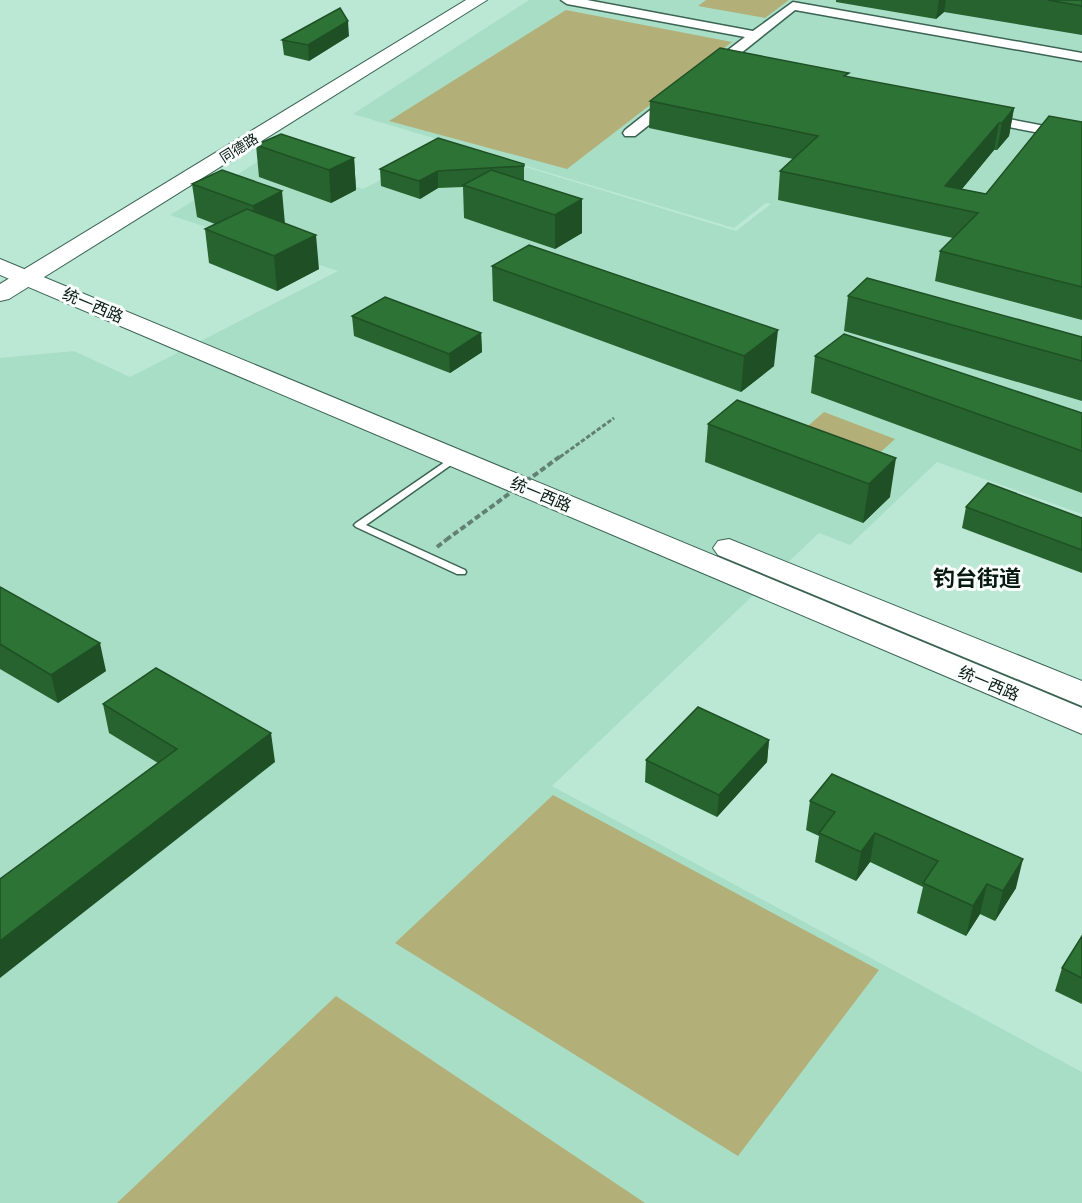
<svg xmlns="http://www.w3.org/2000/svg" width="1082" height="1203" font-family="'Roboto Condensed','Noto Sans SC',sans-serif">
<style>
.built{fill:#a9dec6}
.green{fill:#b2af79}
.lines{fill:none;stroke-linecap:round;stroke-linejoin:round}
.lane-casing{stroke:#3b6453;stroke-width:3}
.street-casing{stroke:#3b6453;stroke-width:3}
.secondary-casing{stroke:#3b6453;stroke-width:2}
.primary-casing{stroke:#3b6453;stroke-width:2}
.path{stroke:#628173;stroke-width:4;stroke-dasharray:6 3;stroke-linecap:butt}
.lane{fill:#fff;fill-rule:evenodd}
.street{fill:#fff;fill-rule:evenodd}
.secondary{fill:#fff;fill-rule:evenodd}
.primary{fill:#fff;fill-rule:evenodd}
.path-bridge-far1{stroke:#628173;stroke-width:3;stroke-dasharray:4.5 2;stroke-linecap:butt}
.path-bridge{stroke:#628173;stroke-width:4;stroke-dasharray:6 3;stroke-linecap:butt}
.wall{fill:#26632e}
.shaded-wall{fill:#1f5025}
.building{fill:#2c7335;stroke:#1f5025;stroke-width:1.5}
.labels{text-anchor:middle;stroke-width:6;stroke-linejoin:round;paint-order:stroke}
.far-street-label{font-size:14px;fill:#081912;stroke:#fafefc}
.street-label{font-size:16px;fill:#081912;stroke:#fafefc}
.district-label{font-size:22px;font-weight:bold;fill:#081912;stroke:#fafefc}
</style>
<rect width="100%" height="100%" fill="#bbe8d4"/>
<!-- built -->
<path class="built" d="M529,0H1082V514L937,462L850,545L819,533L552,786L1082,1072V1203H0V358L74,351L130,377L338,271L170,215L269,155L363,189L450,144L736,231L771,204L766,203L734,228L353,114Z"/>
<!-- green -->
<path class="green" d="M706,0H789L765,18L698,6Z
M566,10L732,42L567,169L389,121Z
M824,412L895,439L874,458L802,431Z
M553,795L879,970L738,1156L395,943Z
M336,996L645,1203H117Z"/>
<g class="lines">
<defs>
<path id="lane" d="M455,455L460,458L458,460L366,525L465,570L466,572L465,574H457L356,527L354,525L356,523Z"/>
<path id="street" d="M561,0H587L753,31L793,2L1082,53V61L795,10L716,73L711,74L704,70L706,67L745,37L567,4Z
M673,95L678,96L680,99L678,102L635,136H625L623,133L625,130L668,96Z
M982,114L1082,133V141L977,121L975,118Z"/>
<path id="secondary" d="M466,0H487L9,299L0,301V284Z"/>
<path id="primary" d="M0,259L1082,708V734L0,275Z
M729,539L1082,681V706L718,555L713,548L718,541Z"/>
</defs>
<!-- lane casing -->
<use href="#lane" class="lane-casing"/>
<!-- street casing -->
<use href="#street" class="street-casing"/>
<!-- secondary casing -->
<use href="#secondary" class="secondary-casing"/>
<!-- primary casing -->
<use href="#primary" class="primary-casing"/>
<!-- path -->
<path class="path" d="M437,547L446,540"/>
<!-- lane -->
<use href="#lane" class="lane"/>
<!-- street -->
<use href="#street" class="street"/>
<!-- secondary -->
<use href="#secondary" class="secondary"/>
<!-- primary -->
<use href="#primary" class="primary"/>
<!-- path-bridge-far1 -->
<path class="path-bridge-far1" d="M560,457L614,418"/>
<!-- path-bridge -->
<path class="path-bridge" d="M446,540L562,455"/>
</g>
<!-- wall -->
<path class="wall" d="M836,0H1082V35L944,12L936,19L836,2Z
M349,36L309,61L284,55L282,40Z
M848,77L1014,108L1009,136L997,150H994L962,189L986,194L1082,122V320L935,281L940,251L953,238L778,200L780,171L793,159L649,128L650,101Z
M256,145L354,158L356,190L331,203L259,177Z
M524,164V181L582,233L555,249L464,218L463,187L438,188L420,199L381,186L380,169Z
M222,170L285,223L319,269L277,291L209,263L205,229L215,224L197,217L192,184Z
M492,266L774,366L741,392L493,301Z
M848,296L1082,337V401L844,331Z
M352,316L481,333L482,352L450,373L354,336Z
M815,356L1082,413V493L811,393Z
M737,400L890,497L863,523L705,462L708,424Z
M966,507L1082,518V573L962,528Z
M0,587L106,671L58,703L0,669Z
M103,704L275,762L158,763L109,733Z
M769,740L767,762L717,817L645,782L646,760Z
M810,801L1016,888L995,921L980,914L966,936L917,913L923,887L870,862L856,881L815,862L819,836L806,830Z
M1082,936V1004L1055,991L1062,968Z"/>
<!-- shaded-wall -->
<path class="shaded-wall" d="M939,0H946L944,12L936,19Z
M348,21L349,36L309,61L308,45Z
M1014,108L1009,136L997,150L1002,123Z
M999,123L994,150L947,207L945,186Z
M354,158L356,190L331,203L329,170Z
M438,171V188L420,199L419,181Z
M282,191L285,224L257,239L253,206Z
M582,199V233L555,249V215Z
M316,235L319,269L277,291L274,256Z
M778,330L774,366L741,392L744,356Z
M481,333L482,352L450,373L449,354Z
M896,458L890,497L863,523L869,484Z
M100,643L106,671L58,703L51,675Z
M271,733L275,762L0,978V941Z
M769,740L767,762L717,817L719,795Z
M875,833L870,862L856,881L861,852Z
M1023,859L1016,888L995,921L1003,891Z
M987,884L980,914L966,936L973,906Z"/>
<!-- building -->
<path class="building" d="M1048,0H1082V6Z
M340,8L348,21L308,45L282,40Z
M720,48L849,73L844,76L1014,108L1002,123H999L945,186L986,194L1049,116L1082,122V287L940,251L978,213L780,171L818,136L650,101Z
M281,134L354,158L329,170L256,145Z
M438,138L524,164V166L438,171L419,181L380,169Z
M222,170L282,191L253,206L192,184Z
M491,170L582,199L555,215L463,185Z
M247,209L316,235L274,256L205,229Z
M529,245L778,330L744,356L492,266Z
M867,278L1082,337V361L848,296Z
M385,297L481,333L449,354L352,316Z
M844,334L1082,413V451L815,356Z
M737,400L896,458L869,484L708,424Z
M988,483L1082,518V550L966,507Z
M0,587L100,643L51,675L0,644Z
M156,668L271,733L0,941V879L177,749L103,704Z
M698,707L769,740L719,795L646,760Z
M832,774L1023,859L1003,891L987,884L973,906L923,883L938,861L875,833L861,852L819,833L835,812L810,801Z
M1082,936V978L1062,968Z"/>
<g class="labels">
<!-- far-street labels -->
<g class="far-street-label">
<text transform="translate(239 148) rotate(-32)" y="5">同德路</text>
</g>
<!-- street labels -->
<g class="street-label">
<text transform="translate(93 305) rotate(23)" y="6">统一西路</text>
<text transform="translate(541 494) rotate(23)" y="6">统一西路</text>
<text transform="translate(989 683) rotate(23)" y="6">统一西路</text>
</g>
<!-- district labels -->
<g class="district-label">
<text x="977" y="586">钓台街道</text>
</g>
</g>
</svg>
